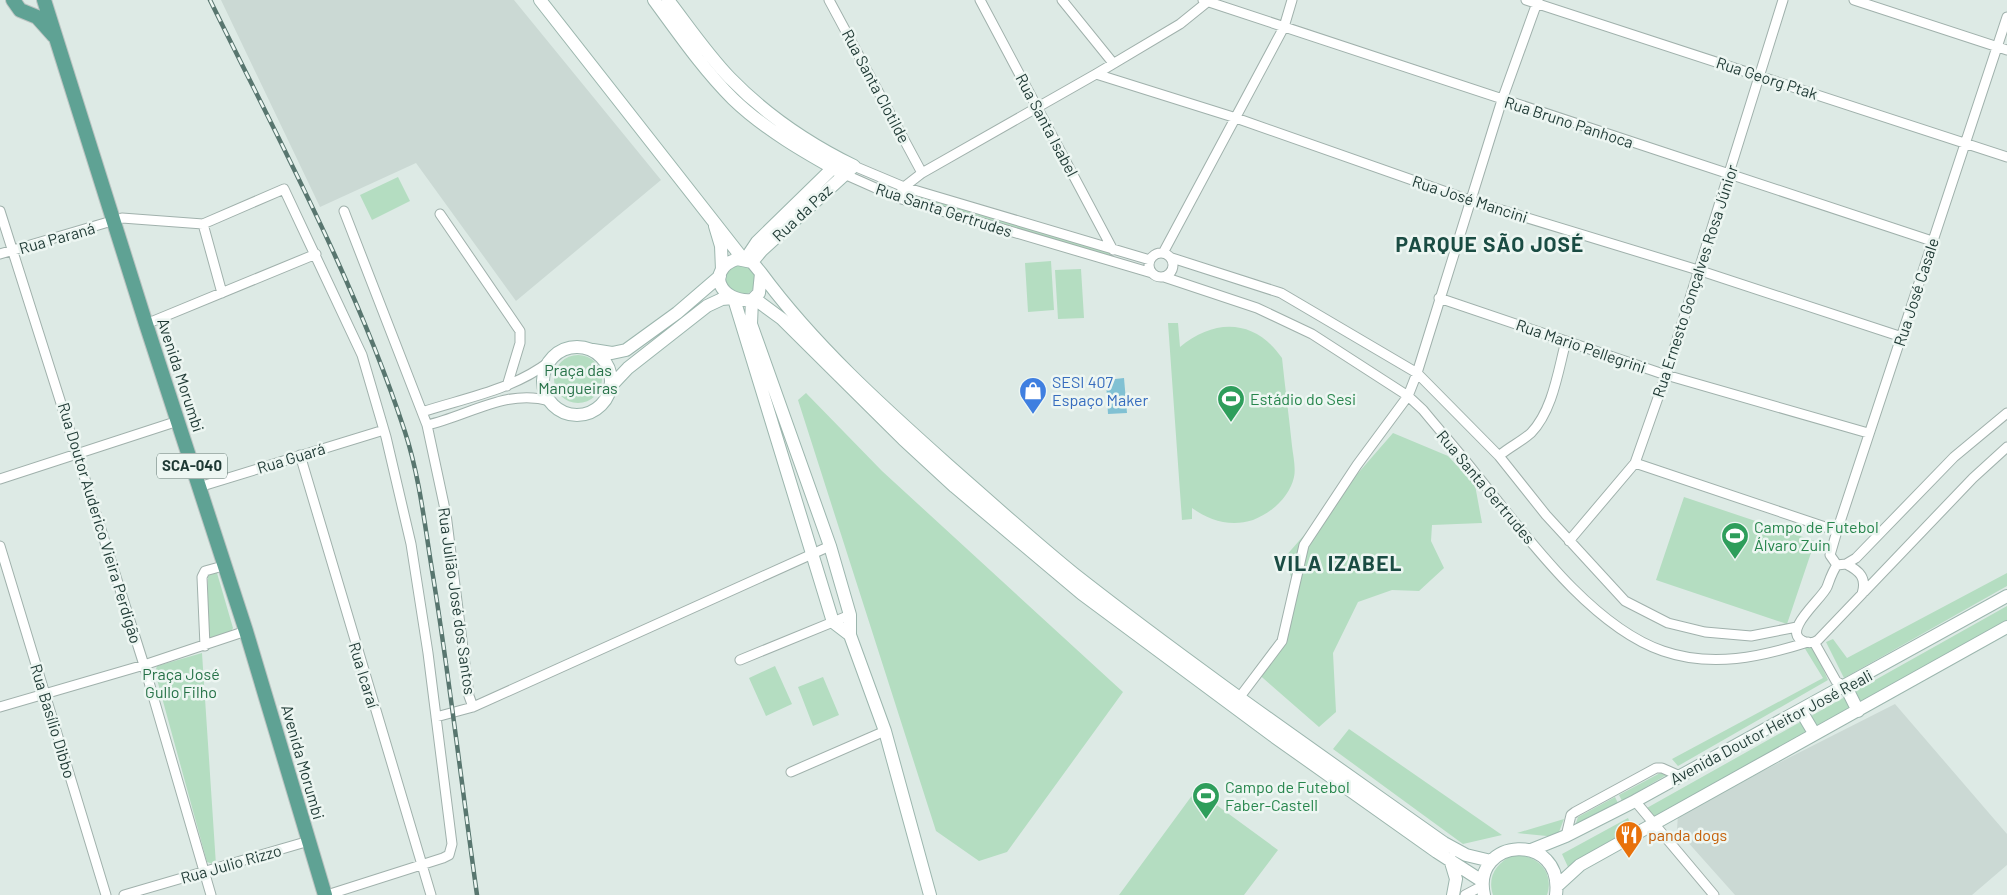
<svg xmlns="http://www.w3.org/2000/svg" width="2007" height="895" font-family="Barlow,sans-serif">
<style>
.built{fill:#cbd9d4}
.green{fill:#b4ddc1}
.water{fill:#81c1d3}
.lines{fill:none;stroke-linecap:round;stroke-linejoin:round}
.street-casing{stroke:#a0b1ac;stroke-width:11}
.secondary-casing{stroke:#9cb6ae;stroke-width:14}
.primary-casing{stroke:#bcc4c2;stroke-width:16}
.street{stroke:#fff;stroke-width:9}
.secondary{stroke:#fff;stroke-width:12}
.primary{stroke:#5fa294;stroke-width:14}
.rail-casing{stroke:#58766f;stroke-width:4.5}
.rail{stroke:#edf6f2;stroke-width:2.5;stroke-dasharray:8;stroke-linecap:butt}
.labels{text-anchor:middle;stroke-width:5;stroke-linejoin:round;paint-order:stroke}
.shield{fill:#edf6f2;stroke:#5c726d;stroke-width:1}
.shield-label{font-size:15px;font-weight:bold;fill:#1e3934}
.street-label{font-size:16px;fill:#1e3934;stroke:#edf6f2}
.park-label{font-size:16px;fill:#277248;stroke:#edf6f2}
.shop-label{font-size:16px;fill:#366cbe;stroke:#edf6f2;text-anchor:start}
.leisure-label{font-size:16px;fill:#27864d;stroke:#edf6f2;text-anchor:start}
.food-label{font-size:16px;fill:#c56008;stroke:#edf6f2;text-anchor:start}
.district-label{font-size:21px;font-weight:bold;letter-spacing:1px;fill:#1a4c43;stroke:#edf6f2}
</style>
<rect width="100%" height="100%" fill="#ddeae5"/>
<!-- built -->
<path class="built" d="M221,0H514L661,180L516,301L416,163L320,207Z
M1895,704L2007,834V865L1972,895H1735L1677,830L1678,814Z"/>
<!-- green -->
<path class="green" d="M398,177L410,201L372,220L360,195Z
M911,192L1110,252V257L908,197Z
M1051,261L1054,310L1028,312L1025,263Z
M726 280a15 15 0 1 1 30 0a15 15 0 1 1-30 0Z
M1081,269L1084,318L1058,319L1055,270Z
M1168,323H1178L1180,347C1215,318 1255,319 1282,358C1285,387 1289,417 1292,446C1293,455 1296,468 1294,477C1290,496 1272,513 1253,520C1231,527 1210,521 1192,508V519L1182,520Z
M554 379a24 24 0 1 1 48 0a24 24 0 1 1-48 0Z
M806,393L882,471L1123,692L1007,852L979,861L936,831L798,400Z
M1393,433L1448,456L1475,485L1482,523L1432,525L1431,541L1444,568L1419,591L1392,590L1358,602L1333,653L1336,712L1319,727L1255,671L1280,641L1292,580L1285,557Z
M1684,497L1815,541L1787,624L1656,580Z
M212,573H217L233,628L230,633L207,640L208,576Z
M2007,573V586L1844,678L1826,642L1833,639L1847,658Z
M2007,606V621L1655,817L1645,809Z
M1813,646L1828,680L1678,766L1672,759L1823,678L1804,647Z
M202,653L216,865L207,862L155,672L157,666Z
M775,666L792,704L766,716L749,678Z
M823,677L839,715L813,726L798,687Z
M1349,729L1502,835L1463,844L1333,749Z
M1662,772L1668,774L1622,801L1619,795Z
M1196,790L1278,850L1244,895H1119Z
M1615,797L1618,803L1575,826L1578,817Z
M1628,818L1634,831L1568,867L1562,854Z
M1564,819L1557,837L1517,833Z
M1513,855C1536,854 1555,871 1547,895H1493C1487,877 1496,863 1513,855Z"/>
<!-- water -->
<path class="water" d="M1124,378L1127,413L1108,414L1106,380Z"/>
<g class="lines">
<defs>
<path id="street" d="M829,0L922,173
M980,0L1113,250
M1062,0L1113,63
M1203,0L1932,241
M1526,0L2007,157
M1854,0L2007,50
M1096,74L1233,117L1472,201L1698,270L1902,337
M854,166L904,187L1150,260
M844,174L898,198L1152,273
M898,198L904,187L922,173L1096,74L1180,24L1206,3
M0,211L144,665L211,895
M344,211L427,425L446,514L469,696L473,707L830,546
M440,214L520,331V343L507,386
M203,224L222,293
M1149 265a12 12 0 1 1 24 0a12 12 0 1 1-24 0Z
M1163,253L1284,27L1292,0
M0,254L122,218L203,224L284,189L362,355L386,437L411,544L428,653L452,844L449,855L443,858L327,895
M1172,258L1281,293L1417,373L1499,456L1546,515L1625,601L1668,623L1705,632L1751,636L1797,627
M1164,277L1257,308L1312,334L1408,396L1423,410C1441,432 1459,452 1476,474C1524,533 1590,626 1663,651C1712,668 1761,657 1808,642
M1439,298L1666,375L1868,433
M146,324L316,254
M422,412C465,398 512,390 549,362
M427,425C468,416 507,388 550,401
M300,455L431,895
M1499,456C1509,447 1521,442 1531,433C1553,410 1558,371 1566,341
M1635,463L1837,531
M0,479L178,421
M199,487L384,430
M1569,541L1635,463L1666,375L1783,0
M0,546L106,895
M1846,564L1856,558L1954,457L2007,413
M1846,564C1860,571 1867,578 1862,594L1818,640C1813,643 1809,644 1803,641C1781,631 1822,599 1827,587C1830,579 1832,572 1837,565Z
M1837,565L1830,555L1837,531L2007,17
M1864,592L1973,478L2007,447
M1814,642L1836,681L1846,687
M205,646L202,577L205,571L223,566
M740,660L850,615
M1239,698L1282,641L1304,545L1357,465L1408,396L1417,373L1502,100L1538,0
M0,707L144,665L246,631
M436,717L473,707
M791,772L885,731
M1635,801L1714,895
M1566,836L1571,815L1575,812L1656,768H1662L1680,776
M124,895L309,841
M1465,895L1482,886"/>
<path id="secondary" d="M540,0L743,259
M654,0C679,34 703,69 733,99C764,129 806,153 844,174
M668,0C688,26 707,54 730,78C765,114 809,144 854,166L762,250L752,262
M715,226L721,246L722,270
M747,257L757,242L839,162
M737,259L752,262L761,273L759,293L752,300C720,303 705,270 737,259Z
M761,273C814,345 882,406 948,465C990,502 1031,539 1074,574C1194,668 1320,755 1444,843L1466,855L1491,861
M734,299L833,622L850,635
M755,299L782,319L903,439L955,487L1082,594L1272,735L1437,852L1482,881
M752,300L751,324L830,546L850,615V635L885,731L930,895
M543 381a34 34 0 1 1 68 0a34 34 0 1 1-68 0Z
M593,350L612,353L626,350L677,313L720,276
M611,386L628,368L707,306L722,299L733,298
M1846,687L1858,711
M1801,711L1814,733
M1531,850L1566,836L1635,801L2007,596
M1450,859L1456,879L1453,895
M1557,886L1580,865L2007,627
M1484,895C1471,837 1564,831 1556,895"/>
<path id="primary" d="M13,0L20,10L37,17L54,36
M44,0L146,324L246,631L325,895"/>
</defs>
<!-- street casing -->
<use href="#street" class="street-casing"/>
<!-- secondary casing -->
<use href="#secondary" class="secondary-casing"/>
<!-- primary casing -->
<use href="#primary" class="primary-casing"/>
<!-- street -->
<use href="#street" class="street"/>
<!-- secondary -->
<use href="#secondary" class="secondary"/>
<!-- primary -->
<use href="#primary" class="primary"/>
<defs>
<path id="rail" d="M210,0C279,141 356,282 405,432C420,478 425,528 433,576C450,682 462,788 477,895"/>
</defs>
<!-- rail casing -->
<use href="#rail" class="rail-casing"/>
<!-- rail -->
<use href="#rail" class="rail"/>
</g>
<!-- icons -->
<defs>
<symbol id="shop-pin" viewBox="-11 -11 22 30"><path d="M0 17L-7.5 6A9.5 9.5 0 1 1 7.5 6Z" fill="#3f7fe0" stroke="#edf6f2"/><path d="M-5-2.5h2.3a2.7 3.5 0 0 1 5.4 0H5L5.5 6h-11ZM-1.5-2.5h3a1.5 2.3 0 0 0-3 0Z" fill="#fff"/></symbol>
<symbol id="stadium-pin" viewBox="-11 -11 22 30"><path d="M0 17L-7.5 6A9.5 9.5 0 1 1 7.5 6Z" fill="#2e9e5b" stroke="#edf6f2"/><path d="M0-5a6.5 5 0 1 0 0 10a6.5 5 0 1 0 0-10ZM-3.5-1.8h7v3.6h-7Z" fill="#fff"/></symbol>
<symbol id="restaurant-pin" viewBox="-11 -11 22 30"><path d="M0 17L-7.5 6A9.5 9.5 0 1 1 7.5 6Z" fill="#e8710a" stroke="#edf6f2"/><path d="M-5-6h1v4h1v-4h1v4h1v-4h1v5L-1.5 .5V6h-2V.5L-5-1ZM5-6V6H3V1.5H1.5Q1.5-4 5-6Z" fill="#fff"/></symbol>
</defs>
<g fill-rule="evenodd">
<use href="#shop-pin" x="1017" y="375" width="32" height="43"/>
<use href="#stadium-pin" x="1215" y="383" width="32" height="43"/>
<use href="#stadium-pin" x="1719" y="520" width="32" height="43"/>
<use href="#stadium-pin" x="1190" y="780" width="32" height="43"/>
<use href="#restaurant-pin" x="1613" y="819" width="32" height="43"/>
</g>
<g class="labels">
<!-- shield labels -->
<rect class="shield" x="157" y="453.5" width="70" height="25" rx="4"/>
<g class="shield-label">
<text x="192" y="471">SCA-040</text>
</g>
<!-- street labels -->
<g class="street-label">
<text transform="translate(1767 78) rotate(18)" y="6">Rua Georg Ptak</text>
<text transform="translate(876 86) rotate(62)" y="6">Rua Santa Clotilde</text>
<text transform="translate(1569 122) rotate(18)" y="6">Rua Bruno Panhoca</text>
<text transform="translate(1047 125) rotate(62)" y="6">Rua Santa Isabel</text>
<text transform="translate(1470 199) rotate(18)" y="6">Rua José Mancini</text>
<text transform="translate(944 210) rotate(18)" y="6">Rua Santa Gertrudes</text>
<text transform="translate(802 213) rotate(-43)" y="6">Rua da Paz</text>
<text transform="translate(57 238) rotate(-16)" y="6">Rua Paraná</text>
<text transform="translate(1695 281) rotate(-72)" y="6">Rua Ernesto Gonçalves Rosa Júnior</text>
<text transform="translate(1916 292) rotate(-72)" y="6">Rua José Casale</text>
<text transform="translate(1581 346) rotate(19)" y="6">Rua Mario Pellegrini</text>
<text transform="translate(181 375) rotate(72)" y="6">Avenida Morumbi</text>
<text transform="translate(291 458) rotate(-17)" y="6">Rua Guará</text>
<text transform="translate(1486 487) rotate(50)" y="6">Rua Santa Gertrudes</text>
<text transform="translate(100 523) rotate(73)" y="6">Rua Doutor Auderico Vieira Perdigão</text>
<text transform="translate(457 601) rotate(82)" y="6">Rua Julião José dos Santos</text>
<text transform="translate(364 675) rotate(73)" y="6">Rua Icaraí</text>
<text transform="translate(53 721) rotate(73)" y="6">Rua Basílio Dibbo</text>
<text transform="translate(1771 727) rotate(-28)" y="6">Avenida Doutor Heitor José Reali</text>
<text transform="translate(303 762) rotate(74)" y="6">Avenida Morumbi</text>
<text transform="translate(231 864) rotate(-16)" y="6">Rua Julio Rizzo</text>
</g>
<!-- park labels -->
<g class="park-label">
<text x="578" y="376">Praça das<tspan x="578" dy="18">Mangueiras</tspan></text>
<text x="181" y="680">Praça José<tspan x="181" dy="18">Gullo Filho</tspan></text>
</g>
<!-- shop labels -->
<g class="shop-label">
<text x="1052" y="388">SESI 407<tspan x="1052" dy="18">Espaço Maker</tspan></text>
</g>
<!-- leisure labels -->
<g class="leisure-label">
<text x="1250" y="405">Estádio do Sesi</text>
<text x="1754" y="533">Campo de Futebol<tspan x="1754" dy="18">Álvaro Zuin</tspan></text>
<text x="1225" y="793">Campo de Futebol<tspan x="1225" dy="18">Faber-Castell</tspan></text>
</g>
<!-- food labels -->
<g class="food-label">
<text x="1648" y="841">panda dogs</text>
</g>
<!-- district labels -->
<g class="district-label">
<text x="1490" y="252">PARQUE SÃO JOSÉ</text>
<text x="1338" y="571">VILA IZABEL</text>
</g>
</g>
</svg>
